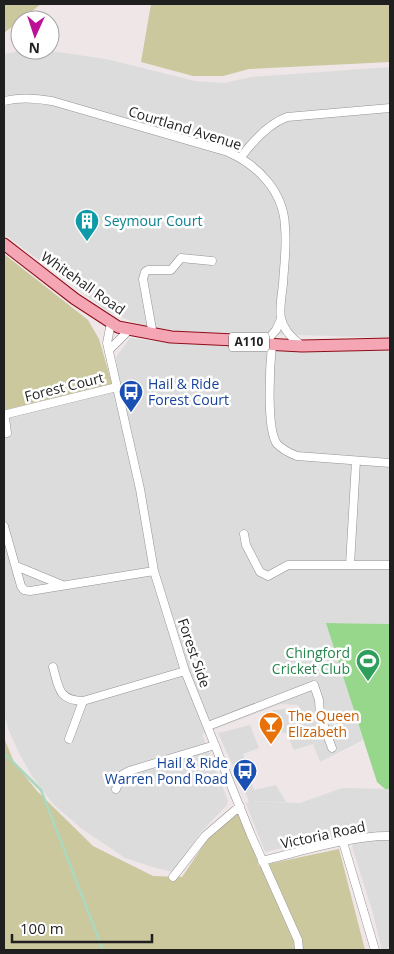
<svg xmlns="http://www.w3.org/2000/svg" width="394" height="954" font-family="'Open Sans',sans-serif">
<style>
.residential{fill:#dddcdd}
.forest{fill:#cbc89e}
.pitch{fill:#96d78b}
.parking{fill:#dbdbdb}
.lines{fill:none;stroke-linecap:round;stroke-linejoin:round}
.stream{stroke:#aad9c0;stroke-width:2.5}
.street-casing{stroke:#939393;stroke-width:9}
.primary-casing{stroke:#8e0d18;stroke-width:13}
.street{stroke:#fff;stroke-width:8}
.primary{stroke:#f4a6b5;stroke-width:11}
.labels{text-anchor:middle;stroke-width:5;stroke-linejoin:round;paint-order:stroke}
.shield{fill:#fff;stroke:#626262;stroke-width:1}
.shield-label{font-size:12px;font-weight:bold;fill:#1f1f1f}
.street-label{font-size:14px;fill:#1f1f1f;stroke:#fff}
.culture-label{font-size:14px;fill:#0d838f;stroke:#fff;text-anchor:start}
.transit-label{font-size:14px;fill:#164399;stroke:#fff;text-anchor:start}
.leisure-label{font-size:14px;fill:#27864d;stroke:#fff;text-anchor:end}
.food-label{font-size:14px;fill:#c56008;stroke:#fff;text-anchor:start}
</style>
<rect width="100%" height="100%" fill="#efe6e7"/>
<!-- residential -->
<path class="residential" d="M26,50H44L106,59L195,81L224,83L251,77L390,67V338L174,331L135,323L107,311L4,234V54Z
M130,338L178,344L390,351V624L327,623L363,740L320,762L298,705L281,704L202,734L228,801L227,805L201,832L173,872L156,868L125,858L82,829L53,804L32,776L20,755L9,731L4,714V409L120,389L116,357Z
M342,788L390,789V950H382L372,910L353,850L350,833L265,852L246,804L249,801L300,803Z"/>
<!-- forest -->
<path class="forest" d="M4,4H41L4,33Z
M151,4H390V62L249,69L223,76H193L141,62Z
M4,254L88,320L99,339L112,384L4,410Z
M4,738L14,762L37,791L93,846L153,876L182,877L211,834L240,809L259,866L339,849L365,950H4Z"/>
<!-- pitch -->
<path class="pitch" d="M326,623L390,624V789H385L377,782Z"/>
<!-- parking -->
<path class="parking" d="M300,708L313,744L294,750L286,733H282L272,710Z
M250,725L259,748L243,754L254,790L276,785L286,802L249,801L218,733Z"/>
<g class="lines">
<!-- stream -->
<path class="stream" d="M4,753L41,790L103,950"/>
<defs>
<path id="street" d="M4,101C20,97 36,98 52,101L228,152C258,165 284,192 285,227C287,246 284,265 283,284C282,293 279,310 281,318C283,329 293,339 301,345
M241,157C253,141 268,124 287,117L390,108
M111,323L107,343L140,489L154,571L185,671L251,835L298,940L299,950
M153,335L143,279L145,272L148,270H171L181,258L212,261
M264,344L276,330L281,319
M272,344C270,364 266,429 277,444C283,450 289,453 297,456L390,463
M109,350L129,330
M7,433L5,418L7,414L117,387
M4,526L21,586L24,590L30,591L154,571
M244,534L246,545L260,572L268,576L288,565H390
M350,565L356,461
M16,566L62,585
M53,667C59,688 58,700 83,701
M208,726L314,685L319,700L320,715L332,748
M69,739L83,701L185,671
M116,789L122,775L129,771L215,745
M343,842L375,950
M262,861C299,852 353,835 390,836
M173,877L205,836L240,806"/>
<path id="primary" d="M4,244L75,299L118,327L171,337L235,340L264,344L302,346L390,344"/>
</defs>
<!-- street casing -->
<use href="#street" class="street-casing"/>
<!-- primary casing -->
<use href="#primary" class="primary-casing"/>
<!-- street -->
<use href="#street" class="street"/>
<!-- primary -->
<use href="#primary" class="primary"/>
</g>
<!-- icons -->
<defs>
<symbol id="building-pin" viewBox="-11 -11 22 30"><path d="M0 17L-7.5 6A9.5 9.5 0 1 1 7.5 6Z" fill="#0f9aa8" stroke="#fff"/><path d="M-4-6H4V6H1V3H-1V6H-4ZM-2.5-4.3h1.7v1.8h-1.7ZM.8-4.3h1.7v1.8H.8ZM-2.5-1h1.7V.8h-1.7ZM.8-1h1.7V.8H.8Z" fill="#fff"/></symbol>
<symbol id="bus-pin" viewBox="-11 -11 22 30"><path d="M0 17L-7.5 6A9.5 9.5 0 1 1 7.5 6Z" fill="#1a4fb4" stroke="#fff"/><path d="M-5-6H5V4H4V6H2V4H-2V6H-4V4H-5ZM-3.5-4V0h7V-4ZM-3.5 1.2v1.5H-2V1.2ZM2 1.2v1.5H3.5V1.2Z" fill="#fff"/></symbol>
<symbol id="stadium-pin" viewBox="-11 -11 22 30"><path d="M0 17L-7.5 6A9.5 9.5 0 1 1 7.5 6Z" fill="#2e9e5b" stroke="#fff"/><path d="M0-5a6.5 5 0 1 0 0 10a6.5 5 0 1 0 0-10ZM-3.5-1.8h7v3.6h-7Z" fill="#fff"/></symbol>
<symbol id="bar-pin" viewBox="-11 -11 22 30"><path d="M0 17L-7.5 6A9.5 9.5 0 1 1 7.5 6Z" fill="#e8710a" stroke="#fff"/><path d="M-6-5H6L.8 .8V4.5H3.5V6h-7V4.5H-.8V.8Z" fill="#fff"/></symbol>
</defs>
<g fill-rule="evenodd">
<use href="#building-pin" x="73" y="207" width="28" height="38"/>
<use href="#bus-pin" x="117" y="378" width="28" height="38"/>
<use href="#stadium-pin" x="354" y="647" width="28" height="38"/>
<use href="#bar-pin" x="257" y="710" width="28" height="38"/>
<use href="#bus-pin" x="231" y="757" width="28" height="38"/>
</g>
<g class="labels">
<!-- shield labels -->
<rect class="shield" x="229" y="332.5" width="40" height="19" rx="4"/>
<g class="shield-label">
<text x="249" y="346">A110</text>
</g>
<!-- street labels -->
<g class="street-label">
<text transform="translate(185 128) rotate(17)" y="5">Courtland Avenue</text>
<text transform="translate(83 283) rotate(35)" y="5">Whitehall Road</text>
<text transform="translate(64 387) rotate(-14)" y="5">Forest Court</text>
<text transform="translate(194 653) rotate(71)" y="5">Forest Side</text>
<text transform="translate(323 835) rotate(-12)" y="5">Victoria Road</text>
</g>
<!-- culture labels -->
<g class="culture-label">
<text x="104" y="226">Seymour Court</text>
</g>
<!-- transit labels -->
<g class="transit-label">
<text x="148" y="389">Hail &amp; Ride<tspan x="148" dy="16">Forest Court</tspan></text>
<text x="228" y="768" text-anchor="end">Hail &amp; Ride<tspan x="228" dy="16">Warren Pond Road</tspan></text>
</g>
<!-- leisure labels -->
<g class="leisure-label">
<text x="350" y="658">Chingford<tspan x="350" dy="16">Cricket Club</tspan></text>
</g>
<!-- food labels -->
<g class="food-label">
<text x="288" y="721">The Queen<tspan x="288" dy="16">Elizabeth</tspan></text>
</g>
</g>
<!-- border -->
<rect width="394" height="954" fill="none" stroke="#1f1f1f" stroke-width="10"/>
<!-- north arrow -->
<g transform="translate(35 35) rotate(183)"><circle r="24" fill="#ffffff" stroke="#a5a5a5"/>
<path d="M0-4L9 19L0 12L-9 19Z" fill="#bd1194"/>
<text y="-8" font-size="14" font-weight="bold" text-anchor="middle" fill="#1f1f1f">N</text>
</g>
<!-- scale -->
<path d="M12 934v8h140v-8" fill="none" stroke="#1f1f1f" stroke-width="2.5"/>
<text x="20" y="934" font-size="15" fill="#1f1f1f" stroke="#ffffff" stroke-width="4" paint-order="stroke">100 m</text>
</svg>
